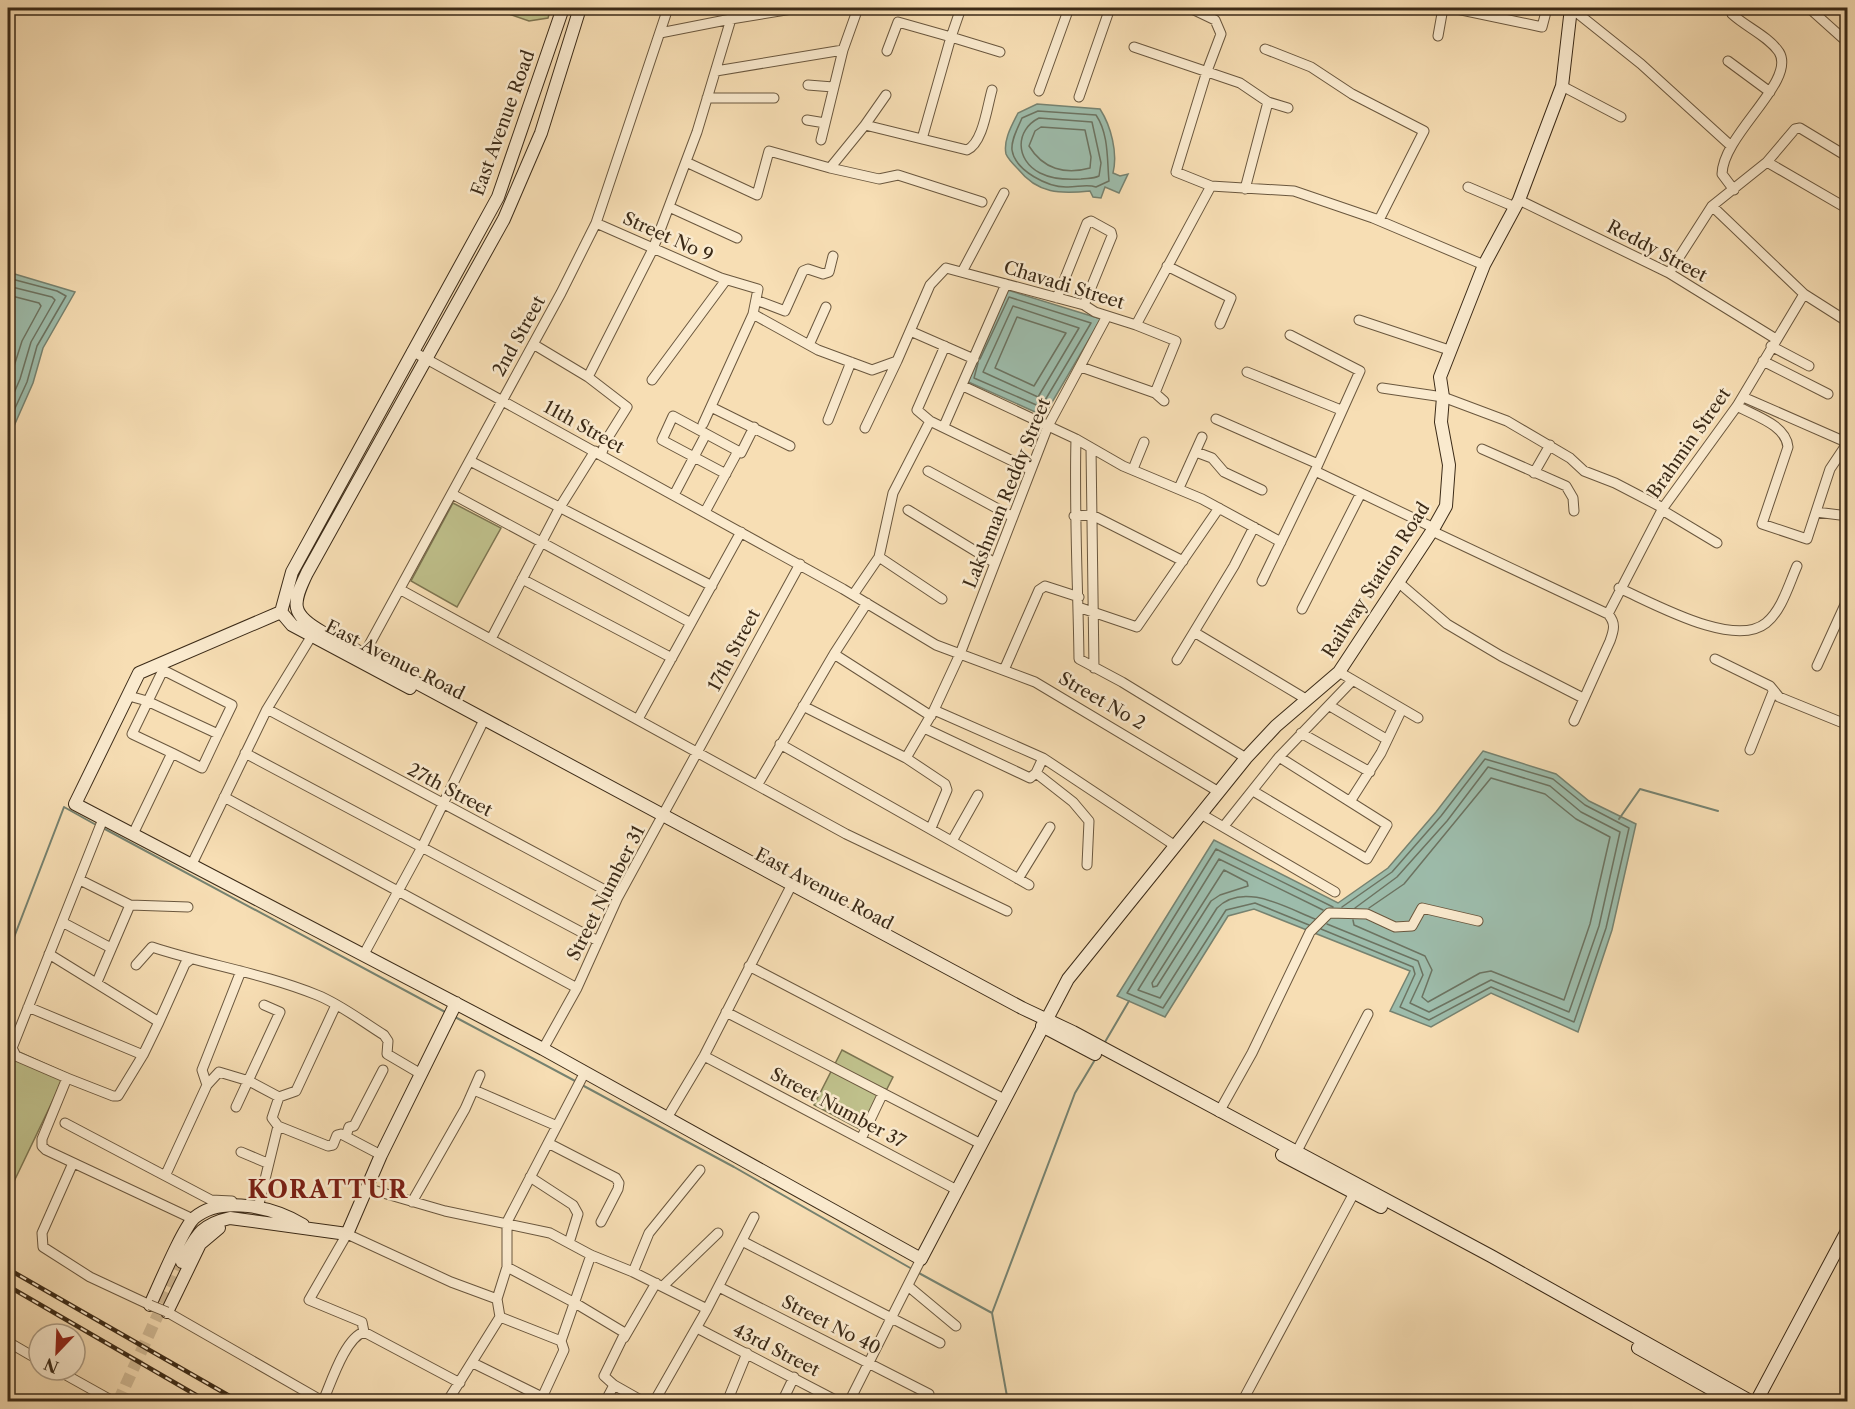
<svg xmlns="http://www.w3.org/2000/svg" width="1855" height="1409" font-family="'Libre Caslon Text',serif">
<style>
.green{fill:#bfc08b;stroke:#7d7551;stroke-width:1.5}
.water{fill:#9dbcab;stroke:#768270;stroke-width:1.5}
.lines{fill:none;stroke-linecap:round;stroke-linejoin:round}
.shore{stroke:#6c7361;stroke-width:1.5}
.stream{stroke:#768270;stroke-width:2}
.secondary-tunnel{stroke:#d1ba95;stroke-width:12;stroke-dasharray:12 6;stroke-linecap:butt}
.street-casing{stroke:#6a573e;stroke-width:11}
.secondary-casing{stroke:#3b2a17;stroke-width:14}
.street{stroke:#faeace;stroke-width:9}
.secondary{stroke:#faeace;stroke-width:12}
.rail-casing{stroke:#3b2a17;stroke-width:4.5}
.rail{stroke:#faeace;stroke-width:2;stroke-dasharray:7;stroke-linecap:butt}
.street-bridge-casing{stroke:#6a573e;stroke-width:11;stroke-linecap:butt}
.street-bridge{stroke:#faeace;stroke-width:9}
.labels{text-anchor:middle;stroke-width:5;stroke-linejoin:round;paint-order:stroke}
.street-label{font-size:18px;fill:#3b2a17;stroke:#faeace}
.district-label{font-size:24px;font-weight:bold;letter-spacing:1.5px;fill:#7a1f14;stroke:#faeace}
</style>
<rect width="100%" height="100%" fill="#f7deb4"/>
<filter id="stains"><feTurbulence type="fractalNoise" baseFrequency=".00333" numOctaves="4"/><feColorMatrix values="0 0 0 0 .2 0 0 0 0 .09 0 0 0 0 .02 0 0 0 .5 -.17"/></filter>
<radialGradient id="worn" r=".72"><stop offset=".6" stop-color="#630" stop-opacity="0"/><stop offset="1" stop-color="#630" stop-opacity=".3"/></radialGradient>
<!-- green -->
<path class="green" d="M501,8H551L548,18L529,21L500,11Z
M453,503L501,528L457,607L411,581Z
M8,1047L66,1073L8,1194Z
M842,1050L893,1077L865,1132L814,1105Z"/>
<!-- water -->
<path class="water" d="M1037,104L1100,109C1111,126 1118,153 1113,173L1120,176L1128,174L1119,193L1105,187L1101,198L1093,197L1090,191C1060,194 1038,194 1018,169C1014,165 1008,159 1006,154C1003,140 1012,125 1018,113Z
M8,272L75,292L43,348L33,383L14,426L8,423Z
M1004,289L1101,319L1044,416L964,380Z
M1483,751L1556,774L1589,801L1636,824L1612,930L1578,1032L1491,993L1431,1027L1390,1011L1410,971L1254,909L1228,916L1165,1017L1117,996L1214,840L1338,903L1388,868L1436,812Z"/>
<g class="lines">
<!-- shore -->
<path class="shore" d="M1038,111L1096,115C1109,134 1107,161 1109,181L1096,187C1087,184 1078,187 1068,187C1049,188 1015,171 1012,150C1011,139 1018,128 1022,118Z
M1039,118L1092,122L1101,163L1099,176C1093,179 1087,178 1081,179C1067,180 1052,179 1040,173C1015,160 1015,130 1039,118Z
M1041,127L1085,130L1091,157L1090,168C1065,175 1043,169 1029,146L1035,131Z
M8,278L57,291L66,296L37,346L27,382L11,417L8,418
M8,286L52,297L55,300L31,342L20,379L8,407
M8,295L39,303L41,306L22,341L8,385
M1013,306L1079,328L1038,397L983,372Z
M1017,317L1066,333L1034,386L995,368Z
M978,363L974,378L1041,407L1091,323L1009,297L980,359
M1224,870L1247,882L1248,886L1220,895L1211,901L1157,986L1153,987L1152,983Z
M1315,919C1287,908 1243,881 1217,908L1160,998L1138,990L1219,859L1323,910
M1353,920L1354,925L1425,956L1432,970L1422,997L1428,1002L1480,973L1491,971L1564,1000L1590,924L1610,837L1576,819L1545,794L1491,778L1404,884L1369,908
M1327,924L1418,961L1423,975L1410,1003L1429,1012L1491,980L1569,1012L1599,926L1620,832L1581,812L1550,786L1488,767L1447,821L1397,877L1355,908
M1309,925L1255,903L1226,910L1163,1008L1127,993L1216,849L1333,907
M1321,929L1413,967L1415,974L1400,1007L1429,1020L1491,987L1574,1022L1606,928L1629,828L1585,805L1553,779L1485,759L1441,816L1392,872L1342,907"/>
<!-- stream -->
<path class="stream" d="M1619,819L1640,789L1718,811
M103,828L447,1013
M8,953L64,807L98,826
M455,1017L577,1082
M1105,1042L1129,1001
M582,1085L734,1167L912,1269
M917,1272L992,1313
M1008,1402L992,1313L1075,1093L1096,1058"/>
<!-- secondary-tunnel -->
<path class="secondary-tunnel" d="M118,1402L182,1262"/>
<defs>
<path id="street" d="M1190,8L1215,20L1221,34L1207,71L1176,172L1211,186
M1452,8L1542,27L1547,8
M1571,8L1641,64L1730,145
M1731,8L1732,14C1746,27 1768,36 1779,52C1797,81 1723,134 1722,174L1734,190
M1809,8L1848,43
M731,19L798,8
M1438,36L1443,8
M1134,47L1240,83L1268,102L1288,108
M1265,49L1311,67L1352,94L1424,131L1379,220
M887,51L898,22L951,37L961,8
M1728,61L1770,92
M716,71L843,50
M808,85L833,87
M1562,86L1621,117
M1039,91L1069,8
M886,95L865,125L922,139L951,37L1000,52
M1079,97L1110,8
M707,98H774
M807,120L825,123
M922,139L967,150C983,143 987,107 992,90
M821,140L843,50L858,8
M1848,157L1800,128L1795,129L1767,162L1848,209
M686,162L757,195L769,151L830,168L865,125
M830,168L879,179L898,175L982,202
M1468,187L1515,207
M1245,189L1268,102
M1519,200L1669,273L1776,339
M1712,206L1804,294L1848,322
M669,207L737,238
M596,223L721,278L758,289L753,314L703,424
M1167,266L1231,298L1220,324
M962,272L1004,193
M1669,273L1712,206L1767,162
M1057,298L1087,223L1091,221L1111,232L1112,236L1084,305
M756,300L785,311L803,271L808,269L823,274L829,272L833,256
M753,314L818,350L872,370L897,361L930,285L946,268L1084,305L1095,312L1136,325L1211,186L1294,191L1373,218L1484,265
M1359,320L1449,350
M1136,325L1176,341L1155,393
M910,331L974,359
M1290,335L1360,371L1315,471
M533,344L588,377L653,249L697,132L731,19L660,33
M809,345L826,307
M1771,346L1809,366
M412,351L843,589L936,645L1035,682L1219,792
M1763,361L1828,394
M1081,367L1155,393L1164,401
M1247,372L1341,410
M588,377L627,407L607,439L601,455
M652,380L726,280
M963,386L1076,439C1074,512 1078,585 1079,659L1122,682L1246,758
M1382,388L1443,397L1507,421L1570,458L1584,471L1615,483L1663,508
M1743,397L1848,443
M1737,406C1755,416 1786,425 1788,447L1762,524L1807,539L1830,469L1848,442
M711,407L790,446
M1216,419L1318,464
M828,420L851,362
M930,421L917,410L945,346
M944,426L1006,284
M865,428L897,361
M1076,439L1123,466L1202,499L1281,542
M1091,448L1094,668
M1482,449L1566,486L1573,498L1574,511
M1196,452L1212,458L1224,472L1262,490
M741,453L754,427
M470,461L712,586
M1133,469L1144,442
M928,471L1013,517
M1534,473L1550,445
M1179,488L1202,437
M452,494L691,623
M674,495L706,434
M908,510L995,563
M1662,510L1717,543
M705,512L738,451L673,416L662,440L726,474
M1816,512L1848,516
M1074,516L1092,515L1183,561
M1432,531L1608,614C1616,623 1614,630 1610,641L1574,721
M879,557L942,599
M522,579L672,658
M1262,581L1315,471L1434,528
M1398,582L1447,624L1501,656L1583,698
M1619,588C1653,603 1734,649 1766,623C1782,610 1789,584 1797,566
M401,590L846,834L1007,911
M853,595L879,557L893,493L930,421L1031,470
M1078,607L1137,627L1219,508
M1302,609L1361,493
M1608,614L1663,508L1737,406L1804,294
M1194,632L1306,699
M491,639L560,507L595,451
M834,654L931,716
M362,658L561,293L596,223L668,8
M1715,659L1770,686L1779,697L1848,725
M1177,660L1234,566L1254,527
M1817,666L1848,598
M1004,670L1039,590L1045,586L1079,597
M1339,672L1418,718
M129,696L147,701L218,734L202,768L172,753L133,834
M803,706L906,758L945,784L947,790L931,828
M1330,706L1386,739
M267,709L618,897
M934,710L1043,758L1174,845
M638,719L741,532
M924,728L1030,778L1036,773L1043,758
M1301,733L1370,772
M780,744L1029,885
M1750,750L1773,692
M172,753L132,734L163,670L232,705L218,734
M245,753L598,941
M906,758L934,710L960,654L1048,426L1107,316
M1036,773L1073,802L1089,821L1087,865
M758,784L834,654L867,603
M1253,791L1367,859L1387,825L1279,757
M224,797L577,988
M1351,800L1381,753L1402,709
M1201,814L1335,892
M103,819L12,1048L16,1056L67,1078L42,1139V1146L46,1150L193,1219
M1224,826L1279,757L1353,680
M952,841L978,795
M191,866L267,709L311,637
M1018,879L1050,827
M80,880L130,905L188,907
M62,922L111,948
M49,954L159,1022L143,1055
M364,954L422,847L482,724
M136,965L152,947C206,965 263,973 317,995C340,1004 363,1022 384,1035L388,1041L387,1054L421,1074
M749,966L1004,1099
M97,982L130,905
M28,1007L143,1055L118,1096H113L67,1078
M726,1012L981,1144
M159,1022L185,964L190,960
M543,1049L577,988L618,897L800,564
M704,1056L957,1190
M207,1085L219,1072L249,1081L279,1097L272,1118L278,1126L328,1146L333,1145L337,1135L341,1134L381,1155
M474,1090L557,1126
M279,1097L296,1091L336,1005
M236,1107L280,1012L264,1005
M1219,1112L1252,1053L1310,932L1329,913L1367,914L1395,927L1412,926L1422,908L1478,921
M667,1118L704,1056L789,890
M65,1123L211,1200L232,1201
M346,1136L349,1127L354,1126L383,1070
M861,1139L883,1093
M548,1143L616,1178L619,1183L618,1189L601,1222
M241,1152L267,1163
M1296,1153L1368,1014
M73,1163L42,1233L43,1247L90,1277L150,1305
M166,1174L207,1085L202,1070L241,971
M530,1177L573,1205L578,1214L569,1243
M366,1188L445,1211L550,1233L591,1255L633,1272L707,1309
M412,1202L465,1109L480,1075
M258,1208L278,1126
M742,1241L940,1343
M507,1267L575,1303L625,1333L604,1376L614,1385L644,1402
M633,1272L649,1233L700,1170
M663,1286L718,1233
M908,1286L956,1326
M719,1287L929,1394
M167,1312L324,1402
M500,1317L561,1341L564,1350L540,1402
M697,1328L839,1402
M364,1332L362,1322L309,1300L347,1234L451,1282L497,1299
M624,1338L656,1283
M561,1341L591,1255
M8,1342L39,1360
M473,1363L542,1397
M57,1370L109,1399L108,1402
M729,1397L747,1353
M323,1401C331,1383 345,1338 364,1332L460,1383
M447,1402L500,1317L497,1299L507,1267V1222L585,1072
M605,1402L614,1385
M654,1402L707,1309L754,1217
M782,1402L794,1377
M849,1402L921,1259
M1242,1402L1354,1193"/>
<path id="secondary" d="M580,8L541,133L504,219L307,573C292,604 290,614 322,632L1022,1008L1073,1032L1491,1256L1752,1402
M281,612L139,673L75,804L543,1049L921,1259L1068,979L1246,758L1276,726L1339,672L1432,531L1446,506L1449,465L1441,422L1443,397L1440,377L1484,265L1519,200L1562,86L1571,8
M410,688L292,625L281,612L292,572L498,197L563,8
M1042,1026L1095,1054
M1282,1155L1381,1207
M182,1262C196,1237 199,1225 230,1218L347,1234L381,1155L456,1003
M150,1305C158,1288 183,1228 194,1218C222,1194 275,1208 303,1225
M167,1312L200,1244L219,1228
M1638,1348L1734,1402
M1756,1402L1848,1229"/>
</defs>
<!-- street casing -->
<use href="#street" class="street-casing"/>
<!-- secondary casing -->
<use href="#secondary" class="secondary-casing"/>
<!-- street -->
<use href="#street" class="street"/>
<!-- secondary -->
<use href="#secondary" class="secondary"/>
<defs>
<path id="rail" d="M8,1269L240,1402
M8,1286L208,1402"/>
</defs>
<!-- rail casing -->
<use href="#rail" class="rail-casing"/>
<!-- rail -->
<use href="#rail" class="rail"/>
<defs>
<path id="street-bridge" d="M150,1305L167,1312"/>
</defs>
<!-- street-bridge casing -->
<use href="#street-bridge" class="street-bridge-casing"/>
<!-- street-bridge -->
<use href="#street-bridge" class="street-bridge"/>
</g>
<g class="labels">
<!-- street labels -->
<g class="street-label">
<text transform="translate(503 123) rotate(-70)" y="6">East Avenue Road</text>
<text transform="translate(668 237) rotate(24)" y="6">Street No 9</text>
<text transform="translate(1657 251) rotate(28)" y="6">Reddy Street</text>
<text transform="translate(1064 285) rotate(17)" y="6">Chavadi Street</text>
<text transform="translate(519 336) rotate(-61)" y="6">2nd Street</text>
<text transform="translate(584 427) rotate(29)" y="6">11th Street</text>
<text transform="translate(1689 443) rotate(-55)" y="6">Brahmin Street</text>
<text transform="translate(1007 493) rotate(-68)" y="6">Lakshman Reddy Street</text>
<text transform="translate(1376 580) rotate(-57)" y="6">Railway Station Road</text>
<text transform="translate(734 650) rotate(-62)" y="6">17th Street</text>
<text transform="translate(395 660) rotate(27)" y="6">East Avenue Road</text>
<text transform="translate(1102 701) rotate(30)" y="6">Street No 2</text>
<text transform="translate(450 790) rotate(28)" y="6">27th Street</text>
<text transform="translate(824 889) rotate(28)" y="6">East Avenue Road</text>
<text transform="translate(606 893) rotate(-63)" y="6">Street Number 31</text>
<text transform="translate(838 1108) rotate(28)" y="6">Street Number 37</text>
<text transform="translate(831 1325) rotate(27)" y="6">Street No 40</text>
<text transform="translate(776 1350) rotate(27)" y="6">43rd Street</text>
</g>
<!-- district labels -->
<g class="district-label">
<text x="328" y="1198">KORATTUR</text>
</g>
</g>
<!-- margin -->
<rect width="1855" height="1409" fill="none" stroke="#f7deb4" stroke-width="30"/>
<rect x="9" y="9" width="1837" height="1391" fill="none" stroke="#3b2a17" stroke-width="3"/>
<rect x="15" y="15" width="1825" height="1379" fill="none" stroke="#3b2a17" stroke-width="1.5"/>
<!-- north arrow -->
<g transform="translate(57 1352) rotate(203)"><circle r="28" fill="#faeace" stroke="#ae9d85" stroke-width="1.5"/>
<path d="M0-4.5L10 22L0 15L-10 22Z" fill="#8f2418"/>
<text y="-9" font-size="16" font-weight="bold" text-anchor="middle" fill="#3b2a17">N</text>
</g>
<rect width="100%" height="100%" filter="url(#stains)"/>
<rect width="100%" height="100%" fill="url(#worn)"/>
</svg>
